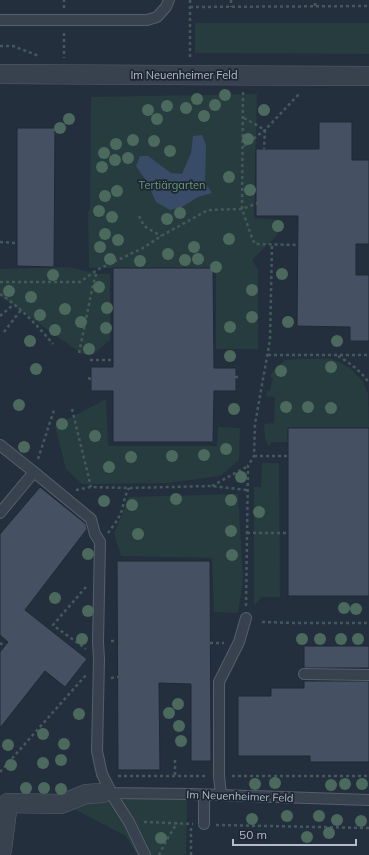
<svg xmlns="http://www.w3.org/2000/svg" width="369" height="855" font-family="Mulish,sans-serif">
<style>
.green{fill:#263c3f}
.water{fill:#394c67}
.building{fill:#455162;stroke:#1f2835}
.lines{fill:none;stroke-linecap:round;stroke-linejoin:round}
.lane-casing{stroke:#565f6c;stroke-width:12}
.street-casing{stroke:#565f6c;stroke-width:20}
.path{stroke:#44595c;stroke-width:2.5;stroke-dasharray:3 3;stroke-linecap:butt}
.lane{stroke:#38414e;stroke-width:10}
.street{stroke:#38414e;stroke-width:19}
.tree{fill:#4b6a5d}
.labels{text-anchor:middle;stroke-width:3.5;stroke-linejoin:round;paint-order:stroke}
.street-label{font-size:11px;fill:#b4bcc9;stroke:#1d2633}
.park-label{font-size:11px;fill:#6b9a76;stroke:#1d2633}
</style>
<rect width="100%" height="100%" fill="#242f3e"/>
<!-- green -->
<path class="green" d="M195,23H369V54L195,53Z
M257,94L254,218L282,220L277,235L252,260L258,269V349H216V274L213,268H89L88,212L90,209L91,97Z
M69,267L99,274H110V340L94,354H82L0,296V269Z
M299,359H330L340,362L351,369L363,382L368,394L369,428H289L288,442H271L270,445H268L265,438L264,424L274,423L275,397L266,396L267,391H270L271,385L273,378L270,376L274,370L285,360Z
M106,399L108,446H217L218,427L240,428L239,460L220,476L168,483L82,484L66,469L55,426Z
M262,463H279L280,597H262L254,605V487H261Z
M238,494L243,580L238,613L214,612L212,558L121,556L114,534L129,497Z
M187,798L186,855H137L126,836L72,808L94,800Z"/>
<!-- water -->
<path class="water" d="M202,135L206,145L205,183L212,193L198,197L182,207L170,210L156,202L147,182L136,166L140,156H148L171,173L182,174L191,153L193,136Z"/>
<!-- building -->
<path class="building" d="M319,122H352V160H369V244H356V275H369V341H350V327L297,326L298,216H256V149H319Z
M17,128H55L54,267L17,266Z
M113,268H213L214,368H236V391H214L213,442H113V391H91V367H113Z
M288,428H369V596H288Z
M40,487L86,524L87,529L25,610L87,659L65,687L45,671L0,728V652L8,642L0,635V534Z
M117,561H210L211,761H191V684L159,683L160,770H118Z
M304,646H369V668H304Z
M304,681H369V762H310V756H238V696H271V688H304Z"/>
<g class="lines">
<defs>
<path id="lane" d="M0,20H147L157,17L166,7L169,0
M0,445L34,472L91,519L95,534L100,542L98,642L99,659L97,751L102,774L115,800L129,822L145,855
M0,513L34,472
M304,674L369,675
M107,793L191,794L369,800
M221,795L219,776V682L239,642L246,618
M204,824V795"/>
<path id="street" d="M0,74L369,76
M0,851L2,850L8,803L61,804L86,794L103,793"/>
</defs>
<!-- lane casing -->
<use href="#lane" class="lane-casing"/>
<!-- street casing -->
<use href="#street" class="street-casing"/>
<!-- path -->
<path class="path" d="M190,0V57
M231,0V7
M315,6V0
M190,7L369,6
M64,8V0
M64,33V58
M0,46H13L39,56
M243,92L242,209L252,238L255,244L298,245
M244,118L265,130L264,149
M244,146L265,130L300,93
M139,216L144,226L161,236
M0,242L17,243
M0,282H80L97,270L143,248L161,236L208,210L242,209L258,203
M0,294C20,307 38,326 53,344
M0,316L13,305
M4,332L21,310
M79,353L93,285L97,271
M268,355H369
M338,356C350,363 361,371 369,383
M90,360H113
M235,377H238
M88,378L91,379
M72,409L91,487
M254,456H288
M38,459L54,410
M212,486L248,466
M76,490L91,487L129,488L211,486L247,490
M108,533C113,526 119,519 122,510C124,502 125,495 129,488
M247,533H288
M86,587L53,625L86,649
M246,606L248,466L254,456L255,424L270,340L272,245
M262,622L295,623H369
M111,641H117
M0,643L9,650
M210,643H224
M111,678L118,677
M175,760V776
M0,772L86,675
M118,776H207
M232,776H369
M144,822L193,824
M216,825L369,828
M159,855L166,841L177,823
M191,855V828"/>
<!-- lane -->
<use href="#lane" class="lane"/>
<!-- street -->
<use href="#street" class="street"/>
</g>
<!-- trees -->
<g class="tree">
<circle cx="225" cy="95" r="6"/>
<circle cx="197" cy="99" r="6"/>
<circle cx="215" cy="105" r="6"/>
<circle cx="167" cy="106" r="6"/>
<circle cx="186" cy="108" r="6"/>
<circle cx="148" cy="110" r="6"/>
<circle cx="264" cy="110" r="6"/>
<circle cx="204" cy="116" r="6"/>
<circle cx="69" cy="119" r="6"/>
<circle cx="157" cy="119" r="6"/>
<circle cx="60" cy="128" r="6"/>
<circle cx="248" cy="139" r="6"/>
<circle cx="133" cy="140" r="6"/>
<circle cx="154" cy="141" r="6"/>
<circle cx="116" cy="144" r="6"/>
<circle cx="170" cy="151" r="6"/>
<circle cx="104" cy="153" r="6"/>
<circle cx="128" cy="158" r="6"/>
<circle cx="115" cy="160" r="6"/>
<circle cx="102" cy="167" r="6"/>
<circle cx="229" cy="177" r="6"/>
<circle cx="250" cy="190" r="6"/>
<circle cx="117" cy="191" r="6"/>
<circle cx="105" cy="196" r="6"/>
<circle cx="99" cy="211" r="6"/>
<circle cx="180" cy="213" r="6"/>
<circle cx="112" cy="217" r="6"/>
<circle cx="167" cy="219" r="6"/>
<circle cx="278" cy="226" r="6"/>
<circle cx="105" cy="234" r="6"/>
<circle cx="229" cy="239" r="6"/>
<circle cx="118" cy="240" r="6"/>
<circle cx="100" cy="247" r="6"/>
<circle cx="194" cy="247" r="6"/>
<circle cx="168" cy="254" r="6"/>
<circle cx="110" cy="259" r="6"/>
<circle cx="198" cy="259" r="6"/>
<circle cx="185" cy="260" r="6"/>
<circle cx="140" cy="261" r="6"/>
<circle cx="216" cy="267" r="6"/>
<circle cx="282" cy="274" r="6"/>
<circle cx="53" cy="275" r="6"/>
<circle cx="99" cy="287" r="6"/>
<circle cx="252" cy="290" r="6"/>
<circle cx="9" cy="291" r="6"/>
<circle cx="31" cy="297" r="6"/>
<circle cx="107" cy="308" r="6"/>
<circle cx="65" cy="309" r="6"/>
<circle cx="40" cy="315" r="6"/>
<circle cx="252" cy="317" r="6"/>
<circle cx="81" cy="322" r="6"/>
<circle cx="288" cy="322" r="6"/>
<circle cx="230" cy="327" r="6"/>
<circle cx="106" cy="328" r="6"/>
<circle cx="55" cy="330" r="6"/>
<circle cx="30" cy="341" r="6"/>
<circle cx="337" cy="341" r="6"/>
<circle cx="89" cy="349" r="6"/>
<circle cx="230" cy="356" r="6"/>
<circle cx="331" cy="367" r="6"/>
<circle cx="36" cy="369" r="6"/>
<circle cx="281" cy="371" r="6"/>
<circle cx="19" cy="405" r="6"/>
<circle cx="286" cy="407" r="6"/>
<circle cx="308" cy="407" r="6"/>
<circle cx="331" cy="408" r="6"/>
<circle cx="234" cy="409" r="6"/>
<circle cx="62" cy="424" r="6"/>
<circle cx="95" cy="436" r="6"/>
<circle cx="24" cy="447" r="6"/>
<circle cx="226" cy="449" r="6"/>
<circle cx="204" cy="455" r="6"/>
<circle cx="172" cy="456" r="6"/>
<circle cx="131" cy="457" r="6"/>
<circle cx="109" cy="467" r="6"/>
<circle cx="241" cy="477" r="6"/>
<circle cx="176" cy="499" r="6"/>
<circle cx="231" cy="500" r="6"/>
<circle cx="104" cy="501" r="6"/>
<circle cx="132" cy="505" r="6"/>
<circle cx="259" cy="512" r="6"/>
<circle cx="231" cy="531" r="6"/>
<circle cx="138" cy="534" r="6"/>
<circle cx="88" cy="554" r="6"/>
<circle cx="232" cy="555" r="6"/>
<circle cx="55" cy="598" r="6"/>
<circle cx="344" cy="608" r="6"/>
<circle cx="356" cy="609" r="6"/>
<circle cx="88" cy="611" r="6"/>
<circle cx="82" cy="639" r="6"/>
<circle cx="302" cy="639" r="6"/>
<circle cx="320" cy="639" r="6"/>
<circle cx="341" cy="639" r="6"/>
<circle cx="358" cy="639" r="6"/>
<circle cx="178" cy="704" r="6"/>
<circle cx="169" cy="713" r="6"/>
<circle cx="79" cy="714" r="6"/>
<circle cx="179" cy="726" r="6"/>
<circle cx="43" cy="734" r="6"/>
<circle cx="181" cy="741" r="6"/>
<circle cx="64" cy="744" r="6"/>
<circle cx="8" cy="745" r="6"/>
<circle cx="61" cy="760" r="6"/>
<circle cx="43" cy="763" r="6"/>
<circle cx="11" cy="765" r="6"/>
<circle cx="275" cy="783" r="6"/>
<circle cx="255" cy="784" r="6"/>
<circle cx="345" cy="784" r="6"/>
<circle cx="362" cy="784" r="6"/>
<circle cx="331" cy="785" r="6"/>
<circle cx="26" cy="788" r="6"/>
<circle cx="44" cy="788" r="6"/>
<circle cx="61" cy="789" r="6"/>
<circle cx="287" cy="816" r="6"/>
<circle cx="319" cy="816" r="6"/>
<circle cx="252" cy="819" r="6"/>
<circle cx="337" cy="820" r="6"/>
<circle cx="361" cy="821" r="6"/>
<circle cx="329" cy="833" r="6"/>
<circle cx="307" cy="837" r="6"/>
<circle cx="161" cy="838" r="6"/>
</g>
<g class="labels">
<!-- street labels -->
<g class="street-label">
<text x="184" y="79">Im Neuenheimer Feld</text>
<text transform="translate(240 796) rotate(2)" y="4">Im Neuenheimer Feld</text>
</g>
<!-- park labels -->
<g class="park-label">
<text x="172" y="189">Tertiärgarten</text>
</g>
</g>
<!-- scale -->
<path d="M233 839v6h123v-6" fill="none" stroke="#b4bcc9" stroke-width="2"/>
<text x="239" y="839" font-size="12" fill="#b4bcc9" stroke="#1d2633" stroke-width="3" paint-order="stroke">50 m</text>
</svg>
